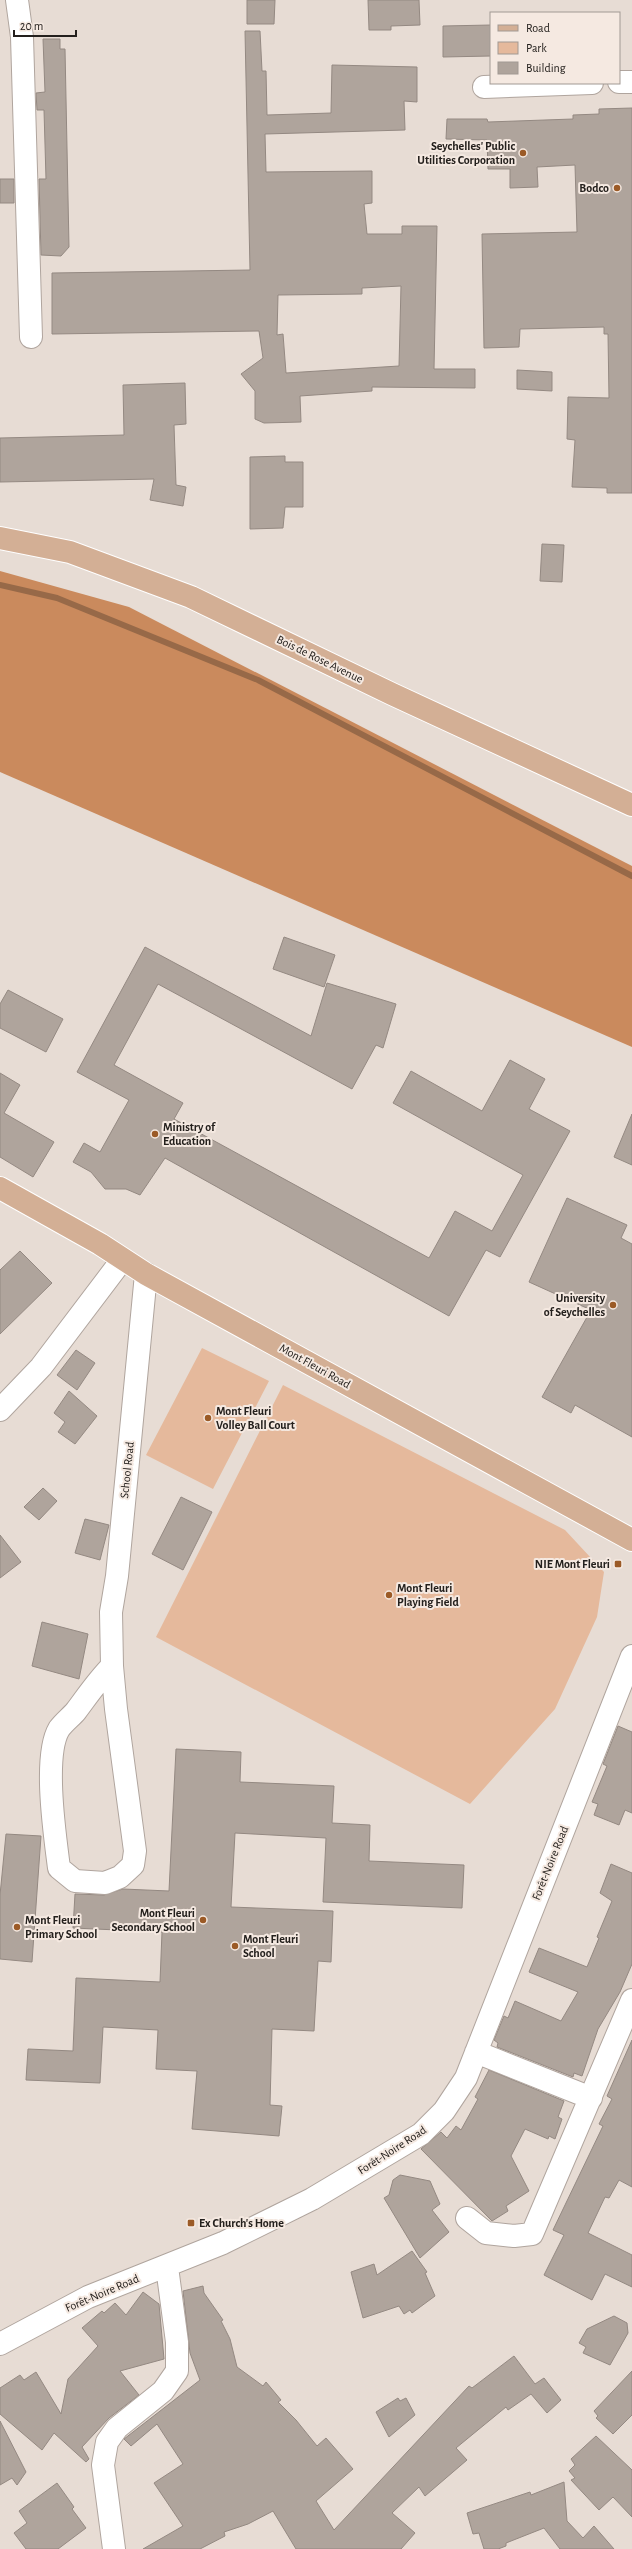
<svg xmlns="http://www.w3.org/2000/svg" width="632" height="2549" font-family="'Alegreya Sans',sans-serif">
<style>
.green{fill:#e5b99c}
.forest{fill:#ca8a5d}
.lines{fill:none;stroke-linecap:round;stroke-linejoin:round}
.stream{stroke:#976948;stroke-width:6}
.building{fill:#afa49c;stroke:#948982;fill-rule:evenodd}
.minor-casing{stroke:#b0a59e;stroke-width:24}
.major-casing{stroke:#fff;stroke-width:24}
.minor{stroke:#fff;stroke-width:22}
.major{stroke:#d3af95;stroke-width:22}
.poi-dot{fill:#9b5a26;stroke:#f5e9e1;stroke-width:1.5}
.labels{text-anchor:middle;stroke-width:4;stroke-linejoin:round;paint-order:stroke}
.poi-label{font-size:12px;font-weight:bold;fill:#24201d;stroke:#f5e9e1;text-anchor:start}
.street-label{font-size:12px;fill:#24201d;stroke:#f5e9e1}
</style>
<rect width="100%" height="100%" fill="#e7dcd4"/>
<!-- green -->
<path class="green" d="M202,1348L269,1381L213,1489L146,1455Z
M283,1385L565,1530L604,1572L597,1617L555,1709L470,1804L156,1637Z"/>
<!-- forest -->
<path class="forest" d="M0,571L129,607L632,866V1047L0,772Z"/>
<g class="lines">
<!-- stream -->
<path class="stream" d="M0,585L57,598L258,680L632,876"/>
</g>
<!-- building -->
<path class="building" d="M247,0H275L274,24H247Z
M368,0H419L420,25L391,26V30H369Z
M491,25V56L443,57V26Z
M245,31H260L262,71H266L267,115L331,113L332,65L417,67V102L404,101L405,130L265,134L266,172L372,171V203L364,204L367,234H402V226H437L434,369H475V388L372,387V391L300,396L301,422L264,423L255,419V391L241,374L263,358L259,331L52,334V273L250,270ZM401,286L399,366L286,373L283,334L277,335L278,295L362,294V288Z
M43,39H60V49H65L69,247L61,256L41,255L39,179H46L44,110H37L36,93L45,92Z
M632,108V493H607V488L572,487L575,440L567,439L568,397L609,398L608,334H604V327L520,329L519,347L484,348L482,234L577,232L575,165L537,167L538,187L510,188V169H488L487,140L446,139L447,119H487L488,122L573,119V115L599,114V109Z
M0,179H14V203H0Z
M517,370L552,372V391L517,389Z
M185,383L186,424L174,425L176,485L186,487L183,506L150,500L154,479L0,482V438L124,435L123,385Z
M285,456V462H303V507H285L283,528L250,529V457Z
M542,544L564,545L562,582L540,581Z
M284,937L335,955L324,987L273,969Z
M145,947L311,1036L327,983L396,1004L383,1048L376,1045L352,1089L158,984L114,1065L183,1103L174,1119L429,1258L455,1211L492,1231L523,1175L393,1103L411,1071L482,1111L510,1060L545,1079L529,1109L570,1131L500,1257L486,1250L449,1316L165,1158L140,1195L126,1189H105L91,1172L73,1162L84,1143L100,1152L129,1100L77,1072Z
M8,990L63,1019L46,1052L0,1028V1004Z
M0,1073L20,1085L4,1113L54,1142L33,1177L0,1157Z
M632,1114V1165L614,1157Z
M567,1198L627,1225L621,1238L632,1244V1437L575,1405L571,1413L542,1397L591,1310L529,1282Z
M20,1251L52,1283L0,1334V1270Z
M76,1350L95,1363L77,1390L57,1375Z
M69,1391L97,1416L75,1444L58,1432L65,1422L54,1413Z
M43,1488L57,1501L39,1520L24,1507Z
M181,1497L212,1512L183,1570L152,1554Z
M85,1519L109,1525L100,1560L75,1553Z
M0,1535L21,1562L0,1578Z
M42,1622L88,1634L79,1679L32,1666Z
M618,1726L632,1732V1813L625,1810L619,1825L594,1815L598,1804L592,1802L607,1766L603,1764Z
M176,1749L241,1752L240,1782L334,1786L332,1823L370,1825L369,1861L464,1865L462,1908L323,1902L326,1838L235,1833L231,1907L333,1911L331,1962L318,1961L314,2031L272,2029L270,2105L282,2106L279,2136L192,2129L197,2071L156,2069L158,2030L103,2027L100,2083L26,2080L28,2049L73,2051L76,1978L160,1982L162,1932L73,1928L75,1894L104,1895L123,1889L169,1891Z
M6,1834L41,1836L32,1962L0,1959V1895Z
M611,1864L632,1873V1964L620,1992L598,2029L582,2076L574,2073L573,2077L497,2047L498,2043L494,2040L504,2016L508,2018L515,2001L561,2021L578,1992L529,1972L539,1948L587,1967L599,1938L597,1937L612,1901L600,1893Z
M632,2040V2187L619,2180L609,2198L605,2197L588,2233L632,2255V2287L605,2274L592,2300L544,2275L564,2235L553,2230L603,2126L599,2124L612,2099L607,2096Z
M489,2070L564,2101L558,2117L562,2119L555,2139L549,2136L548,2139L525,2129L511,2156L529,2191L506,2206L508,2211L492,2221L421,2149L441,2132L447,2138L456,2126L461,2130L478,2099L475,2097Z
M400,2175L430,2181L440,2204L432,2210L449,2232L420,2258L384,2198L389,2195L393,2180Z
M412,2251L427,2272L425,2273L435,2296L412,2313L410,2310L404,2314L399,2306L363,2318L351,2272L374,2264L377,2275Z
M203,2286L204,2293L223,2320L221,2321L230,2339L237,2367L263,2386L266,2382L281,2400L278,2402L296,2420L317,2446L326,2438L353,2469L316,2501L334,2530L469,2386L472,2388L514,2356L535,2384L544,2378L561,2400L547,2413L531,2394L508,2410L506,2407L456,2448L467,2460L425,2496L419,2487L392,2513L415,2533L401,2549H296L273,2511L248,2524L224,2532L225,2536L200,2549H143L183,2526L154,2483L183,2464L157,2424L131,2446L124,2439L200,2380L190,2353L183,2291Z
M143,2292L159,2304L164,2359L120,2371L139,2395L109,2418L82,2447L89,2459L86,2462L54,2433L42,2450L0,2414V2388L20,2375L24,2380L36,2372L61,2414L68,2379L98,2346L82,2328L102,2311L104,2313L115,2303L126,2315Z
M614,2316L627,2323L628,2333L610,2365L583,2353L586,2347L579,2343L587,2329Z
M632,2371V2415L613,2434L596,2418L598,2416L594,2411Z
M398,2398L400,2401L406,2398L415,2415L389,2437L376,2412Z
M0,2421L26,2472L17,2485L12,2478L0,2485Z
M596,2436L632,2470V2517L613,2497L599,2510L571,2480L575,2478L569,2471L575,2465L571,2459Z
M564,2482L567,2521L583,2538L594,2526L614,2549H560L544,2528L506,2543V2546L498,2549H484L479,2533L473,2534L467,2513L530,2492L531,2495Z
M57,2483L74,2507L72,2509L86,2528L58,2549H26L14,2533L27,2523L19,2511Z"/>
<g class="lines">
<defs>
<path id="minor" d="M17,0L22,37L31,337
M619,82H632
M484,87L592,83
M0,1410L41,1367L122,1260
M112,1666C98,1680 88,1695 76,1711C71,1717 64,1722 59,1729C43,1756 55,1836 59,1868L75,1881L105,1883L120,1877L133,1865L135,1851L116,1709L112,1666L111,1612L117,1576L146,1274
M476,2052L591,2098
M467,2218L486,2233L514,2236L532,2234L632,2000
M0,2344L88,2297L223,2243L312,2199L421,2134L444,2111L466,2078L632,1656
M114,2549L103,2465L107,2442L117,2428L163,2391L177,2371V2342L167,2267"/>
<path id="major" d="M0,538L70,552L191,597L392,694L632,805
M0,1188L100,1244L146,1274L632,1540"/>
</defs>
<!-- minor casing -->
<use href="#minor" class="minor-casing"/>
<!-- major casing -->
<use href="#major" class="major-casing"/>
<!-- minor -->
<use href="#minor" class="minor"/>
<!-- major -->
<use href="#major" class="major"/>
</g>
<!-- markers -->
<g class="poi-dot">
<circle cx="523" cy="153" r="4"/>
<circle cx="617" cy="188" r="4"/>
<circle cx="155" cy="1134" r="4"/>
<circle cx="613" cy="1305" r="4"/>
<circle cx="208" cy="1418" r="4"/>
<rect x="614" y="1560" width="8" height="8" rx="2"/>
<circle cx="389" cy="1595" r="4"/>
<circle cx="203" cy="1920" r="4"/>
<circle cx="17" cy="1927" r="4"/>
<circle cx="235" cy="1946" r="4"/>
<rect x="187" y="2219" width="8" height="8" rx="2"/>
</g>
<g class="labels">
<!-- poi labels -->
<g class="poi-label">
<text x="515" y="150" text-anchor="end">Seychelles' Public<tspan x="515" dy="14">Utilities Corporation</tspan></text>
<text x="609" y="192" text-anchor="end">Bodco</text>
<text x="163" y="1131">Ministry of<tspan x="163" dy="14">Education</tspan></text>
<text x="605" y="1302" text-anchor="end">University<tspan x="605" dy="14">of Seychelles</tspan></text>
<text x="216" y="1415">Mont Fleuri<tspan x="216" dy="14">Volley Ball Court</tspan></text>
<text x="610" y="1568" text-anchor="end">NIE Mont Fleuri</text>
<text x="397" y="1592">Mont Fleuri<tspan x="397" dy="14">Playing Field</tspan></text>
<text x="195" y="1917" text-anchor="end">Mont Fleuri<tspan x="195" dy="14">Secondary School</tspan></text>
<text x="25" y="1924">Mont Fleuri<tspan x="25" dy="14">Primary School</tspan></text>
<text x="243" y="1943">Mont Fleuri<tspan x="243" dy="14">School</tspan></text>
<text x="199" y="2227">Ex Church's Home</text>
</g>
<!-- street labels -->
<g class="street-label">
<text transform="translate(320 659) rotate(26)" y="4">Bois de Rose Avenue</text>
<text transform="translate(315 1366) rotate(29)" y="4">Mont Fleuri Road</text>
<text transform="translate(127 1470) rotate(-84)" y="4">School Road</text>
<text transform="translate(550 1863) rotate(-68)" y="4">Forêt-Noire Road</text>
<text transform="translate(392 2150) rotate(-33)" y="4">Forêt-Noire Road</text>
<text transform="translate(102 2293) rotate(-23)" y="4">Forêt-Noire Road</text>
</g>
</g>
<!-- legend -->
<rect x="490" y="12" width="130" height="72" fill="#f5e9e1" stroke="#a19993"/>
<rect x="498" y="25" width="20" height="6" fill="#d3af95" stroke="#a19993"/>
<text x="526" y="32" font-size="12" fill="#24201d">Road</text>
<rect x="498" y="42" width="20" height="12" fill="#e5b99c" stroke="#a19993"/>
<text x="526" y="52" font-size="12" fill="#24201d">Park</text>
<rect x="498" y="62" width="20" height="12" fill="#afa49c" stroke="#a19993"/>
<text x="526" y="72" font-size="12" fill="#24201d">Building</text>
<!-- scale -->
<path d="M14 30v6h62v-6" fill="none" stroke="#24201d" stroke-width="2"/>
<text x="20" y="30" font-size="12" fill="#24201d" stroke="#f5e9e1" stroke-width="3" paint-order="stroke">20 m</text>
</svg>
